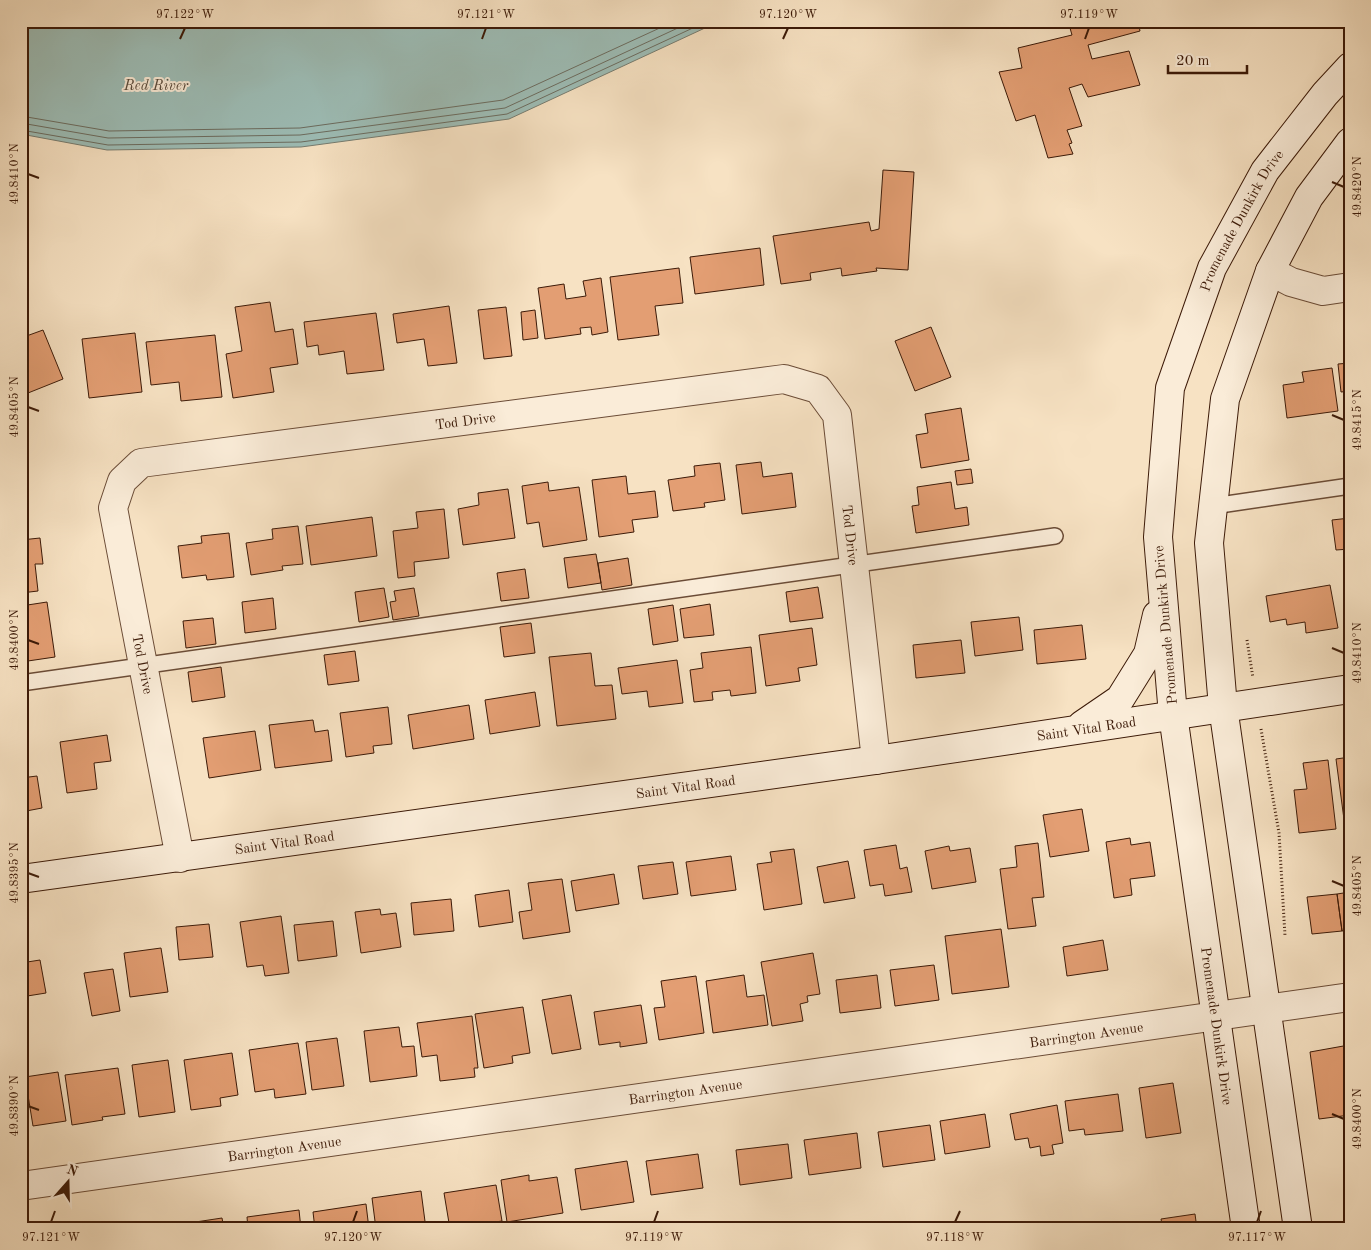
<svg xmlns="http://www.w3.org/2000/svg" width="1371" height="1250" font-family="'Old Standard TT',serif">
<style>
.water{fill:#9dbdb6;stroke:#767c70}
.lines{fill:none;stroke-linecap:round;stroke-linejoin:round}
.shore{stroke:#6c6c5f;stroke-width:1}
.building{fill:#e39e73;stroke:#3c1a08}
.lane-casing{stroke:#6b4c37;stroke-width:18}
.street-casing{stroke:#6b4c37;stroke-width:30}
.secondary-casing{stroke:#3c1a08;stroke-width:30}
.path{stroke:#3c1a08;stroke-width:3;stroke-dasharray:1 2.5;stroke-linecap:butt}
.lane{stroke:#faecd8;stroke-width:15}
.street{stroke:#faecd8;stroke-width:28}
.secondary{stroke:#faecd8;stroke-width:28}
.ticks{fill:none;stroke:#3c1a08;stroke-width:2}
.labels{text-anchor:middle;stroke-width:4;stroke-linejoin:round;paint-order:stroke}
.street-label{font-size:14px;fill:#3c1a08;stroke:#faecd8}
.water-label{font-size:15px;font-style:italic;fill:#594b3c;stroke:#faecd8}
.neatline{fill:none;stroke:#3c1a08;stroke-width:2}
.ticks-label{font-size:12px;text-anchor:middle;fill:#3c1a08}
</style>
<rect width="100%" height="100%" fill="#f7e2c3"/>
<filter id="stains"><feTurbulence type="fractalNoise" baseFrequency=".004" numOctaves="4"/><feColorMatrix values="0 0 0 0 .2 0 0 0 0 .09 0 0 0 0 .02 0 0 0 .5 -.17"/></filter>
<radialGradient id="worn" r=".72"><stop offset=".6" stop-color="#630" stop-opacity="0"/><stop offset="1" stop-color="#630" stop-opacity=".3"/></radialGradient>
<!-- water -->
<path class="water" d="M21,21H720L509,119L301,147L107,150L21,134Z"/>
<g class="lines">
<!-- shore -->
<path class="shore" d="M21,116L109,131L300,128L503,100L675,21
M21,123L108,138L300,135L505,108L693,21
M21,130L108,145L301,142L507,114L708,21"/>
</g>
<!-- building -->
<path class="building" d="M1068,21H1138L1140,31L1088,45L1092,59L1129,51L1140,85L1088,97L1082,84L1069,88L1082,126L1067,130L1072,143L1069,144L1073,154L1048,158L1035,115L1016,121L999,72L1022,68L1018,48L1072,35Z
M883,170L914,172L908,270L876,268L877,271L842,276L841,268L810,273L811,280L781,284L773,236L869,222L871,231L879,229Z
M760,248L764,285L695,294L690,257Z
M679,268L683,303L655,306L659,335L618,340L610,277Z
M601,278L608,332L592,335L591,327L580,328L581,334L545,339L538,288L564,284L566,299L586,296L583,281Z
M270,302L275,332L293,329L298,364L270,368L274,392L233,398L226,354L242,351L235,307Z
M449,306L457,363L428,366L424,339L397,343L393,314Z
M506,307L512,356L484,359L478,310Z
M535,310L538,338L523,340L521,312Z
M376,313L384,370L347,374L344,351L319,355L318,345L307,347L304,322Z
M931,327L951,377L915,391L895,341Z
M43,330L63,379L28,393L21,389V338Z
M135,333L142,392L89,398L82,339Z
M215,335L222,397L181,401L179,382L151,385L146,342Z
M1350,363V391L1341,392L1338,364Z
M1332,368L1338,411L1287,418L1283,385L1304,382L1302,372Z
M961,408L969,460L921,468L916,435L928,433L925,414Z
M761,462L763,477L792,473L796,507L742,514L736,465Z
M720,463L725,500L704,503L705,507L673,511L668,480L695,476L694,466Z
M971,469L973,483L957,485L955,471Z
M626,476L628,494L655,491L658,517L632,520L634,532L599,537L592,480Z
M548,482L549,491L579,487L587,540L543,547L539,522L527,524L522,486Z
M951,482L955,509L967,507L969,525L916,533L912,506L919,505L917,487Z
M508,489L515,538L463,545L458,509L479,505L478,493Z
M444,509L449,558L414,562L415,576L398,578L393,531L418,528L416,512Z
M372,517L377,556L311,565L306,526Z
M1350,518V549L1336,550L1332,520Z
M298,526L303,564L282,566L283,570L251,575L246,543L273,539L272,529Z
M229,533L234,577L207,580L206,575L182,578L178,546L202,543L201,536Z
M40,538L43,564H35L38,591L21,593V540Z
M596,554L601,583L568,588L564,558Z
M628,558L632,585L602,590L598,563Z
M525,569L529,598L501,601L497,573Z
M1330,585L1338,628L1306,633L1305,622L1287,625L1286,619L1270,622L1266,596Z
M818,587L823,618L790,622L786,592Z
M384,588L389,617L359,622L355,592Z
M414,588L419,616L393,620L390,602L396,601L394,591Z
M273,598L276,629L245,633L242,602Z
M47,602L55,657L21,662V606Z
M710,604L714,635L684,638L680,609Z
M673,605L678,641L653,645L648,609Z
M1019,617L1023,650L975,656L971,622Z
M213,618L216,644L186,648L183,621Z
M531,623L535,653L504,657L500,627Z
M1082,625L1086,659L1037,664L1034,630Z
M812,628L817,665L798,668L800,681L766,686L759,635Z
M961,640L965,673L916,678L913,645Z
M751,647L756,693L731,696L730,690L712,692L713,700L694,702L690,670L703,668L701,653Z
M355,651L359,681L328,685L324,655Z
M591,653L595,686L612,685L616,719L557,726L549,657Z
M677,660L683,703L649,707L647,691L622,694L618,668Z
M221,667L225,697L192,702L188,672Z
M535,692L540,726L490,734L485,700Z
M469,705L474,739L413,749L408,715Z
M388,707L392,744L373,746L374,753L346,757L340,713Z
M313,720L315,732L328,730L332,761L275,768L269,725Z
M255,731L261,770L209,778L203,738Z
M107,735L111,761L94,763L97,789L67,793L60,742Z
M1350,757V826L1345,827L1336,759Z
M1328,760L1336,829L1299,833L1294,790L1307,789L1303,763Z
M37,776L42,808L21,812V778Z
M1082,809L1089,851L1050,857L1043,815Z
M1130,838L1131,845L1150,842L1155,876L1130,879L1132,895L1114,898L1106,842Z
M1038,843L1044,897L1032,898L1036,926L1008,929L1000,869L1017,867L1015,846Z
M896,845L900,869L907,867L912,892L885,896L883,884L870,886L864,850Z
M949,846L950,851L970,848L976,882L932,889L925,851Z
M794,849L802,904L764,910L757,864L772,862L770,852Z
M731,856L736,890L691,896L686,862Z
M848,861L855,898L824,903L817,867Z
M673,862L678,894L643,899L638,866Z
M614,874L619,904L576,911L571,881Z
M562,879L570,932L523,939L519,912L532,910L528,883Z
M509,890L513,922L479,927L475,895Z
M1350,892V930L1342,931L1337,894Z
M1337,894L1342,931L1312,934L1307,897Z
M451,899L454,931L414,935L411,903Z
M380,909L381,915L396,913L401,947L361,953L355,912Z
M281,916L289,973L265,976L263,965L247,967L240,922Z
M333,921L337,956L298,961L294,925Z
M209,924L213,957L179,960L176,927Z
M1001,929L1009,987L952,994L945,936Z
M1103,940L1108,970L1067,976L1063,947Z
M161,948L168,992L130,997L124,953Z
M813,953L820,994L807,996L808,1002L800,1004L803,1021L772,1026L761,962Z
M40,960L46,993L21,997V963Z
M934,965L939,1000L895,1006L890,970Z
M113,969L120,1011L92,1016L84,973Z
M744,975L747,997L764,995L768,1025L713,1033L706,981Z
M877,975L881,1008L840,1013L836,980Z
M696,976L704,1033L659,1040L654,1008L665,1007L661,981Z
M571,995L581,1049L552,1054L542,1000Z
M641,1005L647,1043L620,1047V1042L599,1045L594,1012Z
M523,1007L530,1053L512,1056L513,1063L484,1068L475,1014Z
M472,1016L478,1068H474L475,1077L440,1081L437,1055L422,1057L417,1023Z
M399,1027L402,1047L414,1046L417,1076L370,1082L364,1031Z
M337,1038L344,1086L312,1090L306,1042Z
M298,1043L306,1094L275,1098L274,1089L255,1092L249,1050Z
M1349,1045L1350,1115L1319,1119L1310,1052Z
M232,1053L238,1095L220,1098L221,1106L191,1110L184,1060Z
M168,1060L175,1112L139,1117L132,1065Z
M118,1068L125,1114L102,1117L103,1120L72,1125L65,1075Z
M58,1072L66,1121L33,1126L25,1077Z
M1173,1083L1181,1133L1146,1138L1139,1088Z
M1118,1094L1123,1131L1085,1135L1084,1129L1069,1131L1065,1101Z
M1057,1105L1063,1143L1052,1145L1054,1154L1041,1156L1040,1146L1030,1148L1028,1138L1015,1140L1010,1114Z
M985,1114L990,1147L945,1154L940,1121Z
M930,1125L935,1160L883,1167L878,1132Z
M857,1133L861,1168L809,1175L804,1140Z
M788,1144L792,1178L740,1185L736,1150Z
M698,1154L703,1188L651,1195L646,1161Z
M627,1161L634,1202L581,1210L575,1169Z
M529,1175V1181L557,1177L563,1213L507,1222L501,1180Z
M496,1185L502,1221L450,1229L444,1193Z
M421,1191L426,1229H376L372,1198Z
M366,1204L369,1229H315L313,1212Z
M299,1210L301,1229H248L247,1217Z
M1195,1214L1197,1229H1163L1161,1219Z
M222,1218L224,1229H170L169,1226Z"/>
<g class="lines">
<defs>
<path id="lane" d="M1213,506L1350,486
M21,683L1055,536"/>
<g id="street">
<path d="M1270,271L1291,282L1323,291L1350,287"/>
<path id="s1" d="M180,858L113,508L122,481L141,463L784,379L818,389L837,415L876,760"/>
<path id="s2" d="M21,1186L1350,997"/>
</g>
<g id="secondary">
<path d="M1082,725L1120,699L1148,654L1157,615"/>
<path id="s3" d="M21,879L876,760L1350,689"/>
<path id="s4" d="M1246,1229L1173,715L1158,537L1170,388L1212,268L1265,171L1325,94L1350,67"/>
<path d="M1298,1229L1223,707L1209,543L1225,399L1270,271L1309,197L1350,142"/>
</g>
</defs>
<!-- lane casing -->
<use href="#lane" class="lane-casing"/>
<!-- street casing -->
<use href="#street" class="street-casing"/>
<!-- secondary casing -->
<use href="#secondary" class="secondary-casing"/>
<!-- path -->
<path class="path" d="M1247,640L1253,678
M1261,729L1279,833L1285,936"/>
<!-- lane -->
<use href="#lane" class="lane"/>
<!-- street -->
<use href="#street" class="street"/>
<!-- secondary -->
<use href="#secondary" class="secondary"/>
</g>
<!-- ticks -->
<path class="ticks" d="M180,39L185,28M482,39L486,28M783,39L788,28M1085,39L1089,28M28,174L39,178M1332,182L1344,187M28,407L39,411M1332,415L1344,420M28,640L39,644M1332,648L1344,653M28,873L39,877M1332,881L1344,886M28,1106L39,1110M1332,1114L1344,1119M51,1222L55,1211M353,1222L357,1211M654,1222L658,1211M955,1222L960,1211M1257,1222L1261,1211"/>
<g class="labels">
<!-- street labels -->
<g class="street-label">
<text dy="5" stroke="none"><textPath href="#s4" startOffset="1030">Promenade Dunkirk Drive</textPath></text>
<text dy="5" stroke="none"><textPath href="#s1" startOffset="738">Tod Drive</textPath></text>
<text dy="5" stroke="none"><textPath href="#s1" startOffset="1248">Tod Drive</textPath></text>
<text transform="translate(1165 625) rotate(-95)" y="5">Promenade Dunkirk Drive</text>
<text transform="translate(143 664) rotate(79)" y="5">Tod Drive</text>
<text dy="5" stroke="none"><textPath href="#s3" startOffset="1076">Saint Vital Road</textPath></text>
<text dy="5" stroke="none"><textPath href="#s3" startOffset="671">Saint Vital Road</textPath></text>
<text dy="5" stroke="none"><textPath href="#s3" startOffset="266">Saint Vital Road</textPath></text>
<text transform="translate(1217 1026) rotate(82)" y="5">Promenade Dunkirk Drive</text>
<text dy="5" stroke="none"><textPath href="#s2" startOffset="1076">Barrington Avenue</textPath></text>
<text dy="5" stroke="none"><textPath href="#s2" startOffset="671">Barrington Avenue</textPath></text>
<text dy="5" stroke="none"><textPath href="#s2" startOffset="266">Barrington Avenue</textPath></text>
</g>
<!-- water labels -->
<g class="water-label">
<text x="156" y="90">Red River</text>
</g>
</g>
<!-- margin -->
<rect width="1371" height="1250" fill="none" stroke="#f7e2c3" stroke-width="55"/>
<!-- north arrow -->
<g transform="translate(68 1182) rotate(20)" stroke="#faecd8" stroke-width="4" paint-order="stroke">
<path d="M0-4L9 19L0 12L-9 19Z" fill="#3c1a08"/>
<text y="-8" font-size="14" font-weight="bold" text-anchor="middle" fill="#3c1a08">N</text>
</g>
<!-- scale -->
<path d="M1168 65v8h79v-8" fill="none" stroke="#3c1a08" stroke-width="2.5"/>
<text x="1176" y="65" font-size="15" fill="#3c1a08" stroke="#faecd8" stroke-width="4" paint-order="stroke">20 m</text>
<rect x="28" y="28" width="1316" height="1194" class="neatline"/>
<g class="ticks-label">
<text x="185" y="18">97.122°W</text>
<text x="486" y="18">97.121°W</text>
<text x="788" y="18">97.120°W</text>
<text x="1089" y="18">97.119°W</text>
<text transform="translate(14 174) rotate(-90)" y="4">49.8410°N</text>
<text transform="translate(1357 187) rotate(-90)" y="4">49.8420°N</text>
<text transform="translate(14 407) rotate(-90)" y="4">49.8405°N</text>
<text transform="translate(1357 420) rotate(-90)" y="4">49.8415°N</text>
<text transform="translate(14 640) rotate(-90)" y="4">49.8400°N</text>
<text transform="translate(1357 653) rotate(-90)" y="4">49.8410°N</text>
<text transform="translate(14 873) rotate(-90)" y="4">49.8395°N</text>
<text transform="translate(1357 886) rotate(-90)" y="4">49.8405°N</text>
<text transform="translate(14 1106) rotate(-90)" y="4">49.8390°N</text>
<text transform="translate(1357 1119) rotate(-90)" y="4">49.8400°N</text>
<text x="51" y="1241">97.121°W</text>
<text x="353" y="1241">97.120°W</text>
<text x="654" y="1241">97.119°W</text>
<text x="955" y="1241">97.118°W</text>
<text x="1257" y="1241">97.117°W</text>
</g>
<rect width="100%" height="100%" filter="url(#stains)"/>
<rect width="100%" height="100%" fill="url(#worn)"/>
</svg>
